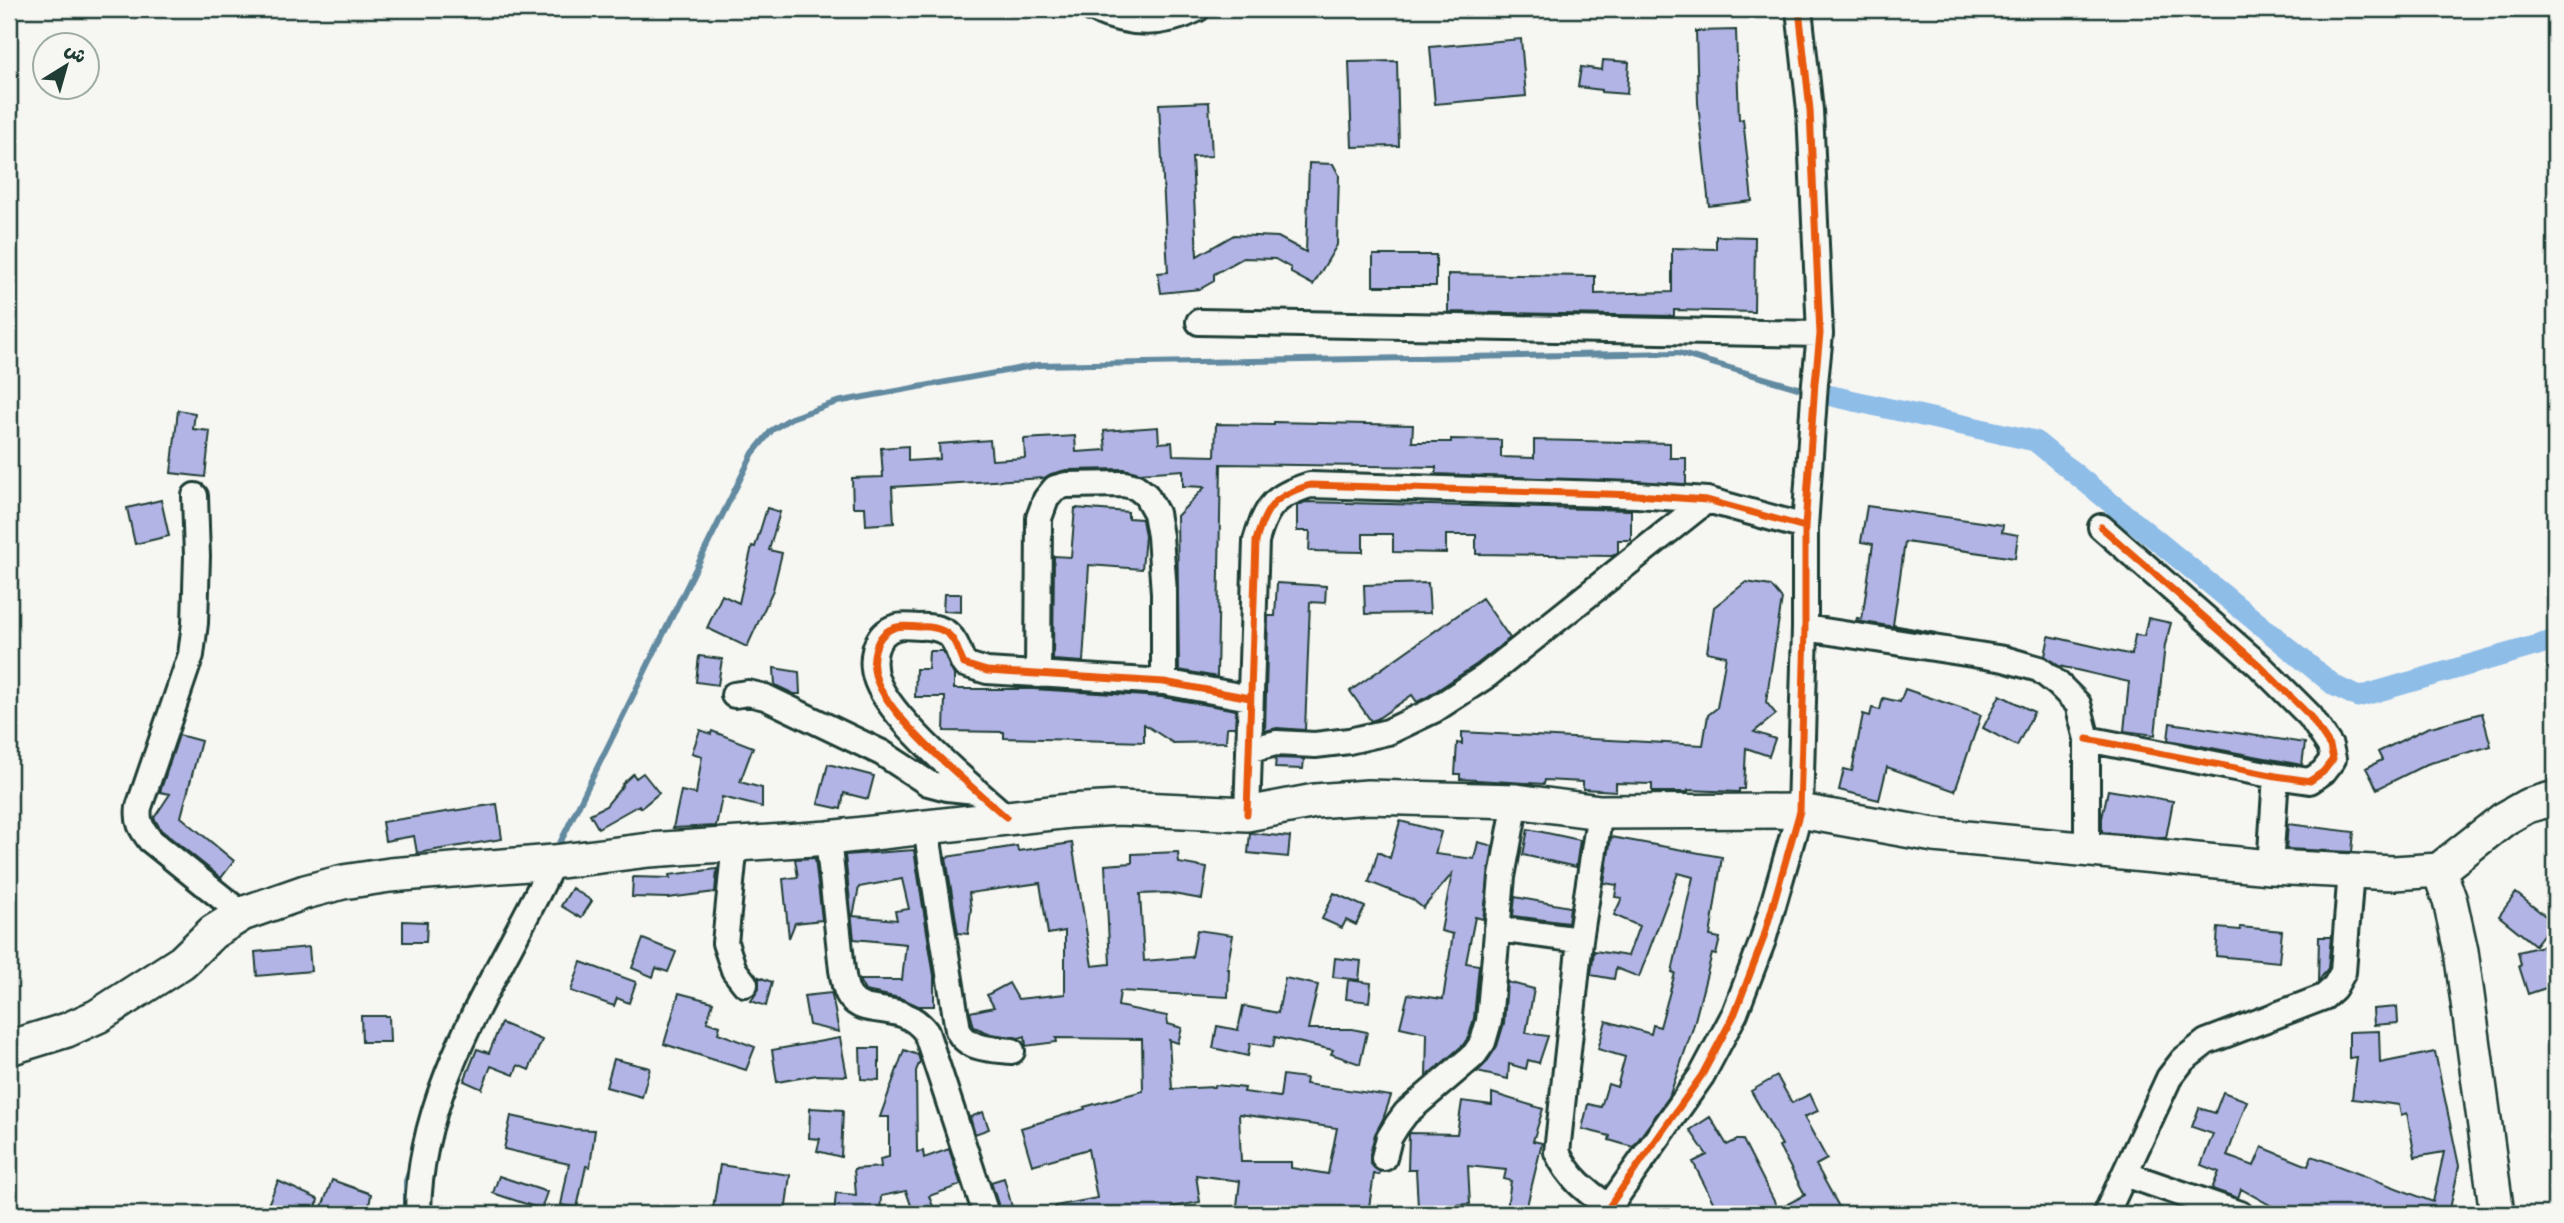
<svg xmlns="http://www.w3.org/2000/svg" width="2564" height="1223" font-family="'Shantell Sans','Playpen Sans Arabic',sans-serif">
<style>
.lines{fill:none;stroke-linecap:round;stroke-linejoin:round}
.stream{stroke:#628aa0;stroke-width:6}
.canal{stroke:#8ebde8;stroke-width:21}
.building{fill:#b2b4e5;stroke:#1f3d34;stroke-width:2;fill-rule:evenodd}
.street-casing{stroke:#1f3d34;stroke-width:30}
.secondary-casing{stroke:#1f3d34;stroke-width:38}
.street{stroke:#f6f6f2;stroke-width:24}
.secondary{stroke:#f6f6f2;stroke-width:33}
.cycleway-casing{stroke:#f6f6f2;stroke-width:11}
.cycleway{stroke:#e8590c;stroke-width:7}
</style>
<rect width="100%" height="100%" fill="#f6f6f2"/>
<filter id="ink" filterUnits="userSpaceOnUse"><feTurbulence type="fractalNoise" baseFrequency=".0143" numOctaves="2"/><feDisplacementMap in="SourceGraphic" scale="14" xChannelSelector="R" yChannelSelector="G"/><feConvolveMatrix kernelMatrix="1 2 1 2 8 2 1 2 1" color-interpolation-filters="sRGB"/></filter>
<g filter="url(#ink)">
<g class="lines">
<!-- stream -->
<path class="stream" d="M559,845L753,453L772,430L791,418L837,402L1038,365L1678,353L1805,390
M406,1213V1181L412,1165"/>
<!-- canal -->
<path class="canal" d="M1832,396L2035,441L2335,686L2358,697L2555,640"/>
</g>
<!-- building -->
<path class="building" d="M1736,30L1739,120L1743,119L1752,201L1709,206L1698,103L1696,31Z
M1521,39L1526,96L1435,104L1430,47Z
M1603,60L1629,62L1627,94L1601,92V90L1578,87L1581,67L1602,70Z
M1397,61L1399,146L1352,147L1349,62Z
M1209,102L1212,156L1192,157L1197,256L1234,235L1278,237L1306,252L1309,163L1333,164L1339,175L1337,245L1313,285L1291,273V268L1275,259L1243,258L1214,274V281L1200,289L1161,293L1158,273L1168,272L1159,104Z
M1716,236L1755,237L1754,312L1674,310V316L1448,312V274L1595,276V294L1672,292V248L1716,249Z
M1373,255H1436V286H1373Z
M178,410L195,413L193,429L210,431L205,477L171,473Z
M1274,422L1413,425L1412,442H1451V439L1501,440V457L1534,458V440L1670,443V458H1686V484L1436,474V467L1221,464L1217,677L1179,670L1177,516L1205,487L1183,486V470L1140,473L1124,469L1066,470L1051,474L1044,478L892,487L894,523L866,525L865,507H853L852,478L883,477L881,448L908,446V461L940,459L939,444L990,440L992,460L1025,458L1024,439L1075,436L1076,452L1106,450L1104,431L1158,427L1159,443L1172,442L1173,455L1215,456L1216,424L1274,425Z
M161,500L169,536L135,544L127,508Z
M1305,502L1631,510V540H1618V552L1612,556L1476,554V535H1446V553L1393,552V534H1363V552L1309,551L1310,531H1297V506Z
M1867,506L2003,525L2002,532L2018,535L2015,558L1905,542L1893,625L1936,633L1856,621L1857,618L1862,619L1873,544L1861,542Z
M767,508L780,512L769,550L782,553L773,590L747,647L707,628L722,595L739,603L752,546L755,547Z
M1075,508L1128,512V518L1142,519L1145,536L1142,569L1089,565L1083,662L1053,660L1054,556L1071,557Z
M1746,582L1771,586L1782,599L1766,702L1776,714L1754,732L1775,739L1769,756L1746,748L1744,789H1739V792L1688,790V792H1652V784L1616,783V791L1583,789V782L1545,780L1544,784L1460,779V774H1455L1457,743L1462,744V732L1703,745L1708,715L1717,708L1726,656L1707,652L1714,607Z
M1277,583L1326,586L1325,603L1310,602L1305,730L1277,728L1265,731L1268,616H1275Z
M1428,583L1430,613L1365,614L1364,585Z
M944,594H961V612L943,611Z
M1482,598L1510,638L1477,664L1427,697L1417,702L1412,695L1377,719L1371,721L1350,691Z
M2148,618L2171,623L2165,645L2155,735L2124,731L2129,682L2059,666L2045,656L2049,636L2132,655L2135,635L2144,636Z
M929,651H943L954,675V689H1033L1162,697L1236,710L1235,727H1227L1226,742L1173,743L1144,724V742L1004,738V732L944,731L945,697H915L916,669H928Z
M699,656L722,659L718,685L696,682Z
M774,668L799,672L800,694H794L775,685Z
M1905,689L1981,715L1955,791L1887,767L1879,800L1839,790L1844,769L1852,771L1863,714L1870,716L1872,708L1880,710L1883,698L1900,702Z
M2000,695L2034,712L2017,746L1983,728Z
M2482,713L2491,746L2427,764L2377,789L2366,768L2382,760L2378,752L2427,728Z
M2170,723L2305,743L2302,765L2168,740Z
M700,730L711,734L712,731L753,747L740,782L762,788V807L722,797L716,826L673,828L681,791L696,794L702,756L692,753Z
M179,735L201,741L181,817L234,861L221,878L161,830L154,818L170,794L160,792Z
M1276,758L1304,759L1303,769L1275,768Z
M828,764L874,776L868,799L844,793L841,809L818,804Z
M643,773L659,793L641,808L639,805L598,828L590,814L606,806L623,785L622,784L633,774L636,778Z
M2108,790L2173,801L2166,838L2102,832V818Z
M497,804L502,839L417,853L414,836L385,841L382,822Z
M1400,821L1441,832L1435,854L1474,859L1478,842L1493,846L1483,919L1475,917L1466,963L1479,965L1474,1018L1469,1036L1463,1045L1426,1077L1427,1033L1400,1027L1408,994L1443,999L1453,934L1441,931L1452,874L1423,908L1412,899L1369,882L1378,852L1390,858Z
M2288,824L2354,832L2352,852L2286,849Z
M1528,829L1580,840L1576,867L1523,855Z
M1250,833L1290,837L1288,857L1248,853Z
M1611,837L1722,857L1710,936L1720,938L1716,955L1712,954L1693,1028L1669,1097L1633,1147L1609,1140L1610,1136L1582,1129L1588,1104L1601,1107L1608,1084L1617,1087L1625,1057L1598,1049L1606,1021L1651,1034L1653,1025L1660,1027L1675,973L1672,972L1693,877L1678,873L1639,977L1616,968L1614,979L1591,975L1594,951L1628,956L1639,926L1614,915L1622,898L1615,897L1617,885L1604,883Z
M1072,843L1092,966L1110,964L1105,865L1132,863V854L1178,852L1179,863L1207,868L1202,899L1167,893L1140,894L1144,961L1192,957L1197,930L1233,935L1227,969H1229L1228,997L1120,991L1118,1006L1167,1016L1168,1024L1182,1028L1178,1043L1169,1040L1172,1089L1214,1087L1215,1085L1245,1088L1244,1092L1280,1097L1283,1075L1306,1078L1305,1084L1391,1096L1383,1119L1375,1134L1370,1154V1163L1380,1172L1379,1175L1374,1174L1368,1214L1337,1210L1336,1213L1316,1208V1211L1269,1205L1268,1214H1236L1240,1181L1196,1175L1200,1202L1172,1207L1173,1214H1056L1055,1206L1097,1198L1088,1149L1032,1165L1021,1128L1085,1109L1084,1107L1143,1091L1142,1039L1056,1038L1057,1042L1026,1046L1025,1036L1019,1038L991,1034L974,1027L970,1012L994,1007L987,995L1009,983L1018,999L1065,994V931L1048,934L1040,883L969,893L971,909L968,934L958,933L946,857L1017,846L1018,851ZM1239,1114L1337,1128L1328,1174L1291,1168V1162H1241Z
M914,850L934,976V1006H918L900,998L865,991L859,980H902L906,944L854,939L845,855ZM902,879L909,909L895,911L897,920L853,916L859,887Z
M815,858L822,920L795,923L789,938L783,879L798,877L795,859Z
M717,869L715,892L668,898L632,897L633,877L670,878L669,875Z
M572,888L592,901L581,918L561,906Z
M1334,893L1365,907L1356,925L1346,920L1342,928L1322,919Z
M2516,893L2553,922L2535,945L2499,916Z
M1515,897L1570,907L1568,923L1513,916Z
M403,921L427,922L426,942H403Z
M2240,927L2282,931L2279,962L2216,956L2218,928L2240,930Z
M2319,937H2331L2328,968L2318,982Z
M643,939L676,952L668,972L656,968L653,977L632,968Z
M2542,946L2552,986L2528,994L2519,966L2521,965L2518,952Z
M309,947L311,971L257,976L255,952Z
M1335,958L1361,961L1359,980L1333,977Z
M581,962L636,982L629,1003L617,998L614,1006L571,991Z
M759,977L772,982L766,1006L751,1001L759,989Z
M1285,978L1318,985L1308,1029H1352L1367,1032L1360,1064L1331,1054L1333,1050L1275,1037L1273,1047L1250,1043L1248,1056L1213,1048L1217,1026L1238,1030L1243,1006L1278,1013Z
M1348,980L1371,983L1369,1002L1346,999Z
M1507,982L1534,989L1526,1033L1548,1036L1539,1063L1528,1060L1526,1069L1509,1064L1508,1079L1477,1072L1486,1063L1497,1046L1504,1023Z
M679,993L713,1002L707,1022L720,1026L718,1033L755,1047L746,1070L664,1044Z
M831,993L832,995L839,1032L809,1025L804,996Z
M2397,1007L2398,1023L2374,1025L2373,1009Z
M361,1016H389L390,1042H362Z
M501,1023L542,1040L529,1070L518,1065L514,1075L491,1066L482,1089L464,1081L477,1049L489,1053Z
M2379,1031L2380,1063L2435,1052L2459,1166L2450,1209L2462,1214H2286L2241,1189L2238,1198L2212,1189L2219,1172L2201,1165L2213,1134L2192,1127L2199,1108L2215,1113L2223,1092L2247,1101L2227,1156L2254,1166L2262,1147L2308,1166L2312,1156L2433,1202L2444,1152L2415,1157L2407,1113L2401,1115L2399,1105L2352,1099L2357,1057L2349,1058V1032Z
M840,1038L847,1076L817,1075L777,1082L772,1050Z
M860,1048H879V1080L861,1079Z
M904,1050L918,1055L920,1061L916,1071L917,1152L923,1151L924,1158L949,1149L961,1185L929,1196L936,1214H914L906,1191L881,1196L880,1214H834L836,1193L856,1195L854,1169L881,1167L880,1159L889,1157V1117H880Z
M614,1059L650,1068L642,1097L606,1087Z
M1777,1076L1792,1103L1810,1094L1818,1111L1804,1117L1827,1159L1816,1165L1843,1214H1719L1693,1162L1707,1155L1690,1130L1710,1117L1727,1145L1737,1140H1743L1778,1209L1805,1195L1779,1146L1782,1145L1751,1091Z
M1492,1093L1543,1109L1533,1141L1542,1143L1525,1214H1506L1511,1181L1504,1179L1506,1170L1468,1166L1470,1204L1418,1207L1416,1170H1408L1409,1133L1457,1134L1462,1101L1492,1105Z
M810,1108L843,1110L841,1157L817,1151L820,1139L809,1138Z
M983,1112L989,1129L975,1134L970,1117Z
M511,1116L571,1129L595,1130L590,1167L586,1166L577,1208L561,1205L569,1164L504,1149Z
M720,1165L790,1175L785,1214H756L713,1208Z
M499,1176L547,1192L541,1209L493,1193Z
M1004,1178L1012,1207L1000,1210L991,1182Z
M332,1180L371,1194L368,1214H332L321,1210Z
M278,1181L318,1199L315,1214H264Z"/>
<g class="lines">
<defs>
<path id="street" d="M1093,9C1128,25 1162,27 1197,9
M1199,322L1820,334
M195,496L197,556L195,623L191,655L139,807C137,822 141,828 150,840L242,914
M1805,628L2004,659L2039,669L2058,684L2078,704L2087,739V849
M1038,675L1039,518L1046,499L1055,488L1066,485L1124,484L1136,487L1146,495L1156,513L1160,536L1164,593V682
M734,695L748,693L765,697L882,753L928,783L947,788L976,791
M2087,739L2276,776L2310,781L2323,772L2333,759L2330,746L2310,716L2259,665L2101,527
M1249,750L1276,743L1315,745L1349,741L1388,732L1434,710L1486,676L1707,500
M1600,812L1580,940L1557,1152C1569,1178 1586,1191 1609,1207
M1247,814L1256,541C1266,505 1275,496 1310,485L1637,495L1707,500L1805,527
M1006,817C972,787 892,721 877,681C870,662 873,633 897,627C903,625 912,627 919,627C928,626 942,628 949,635C957,642 959,655 964,664L987,671L1164,682L1250,698
M926,828L958,1030C967,1050 993,1049 1012,1051
M828,838L842,970C844,979 844,989 850,997C866,1019 901,999 926,1032L986,1214
M735,843L725,943L734,970L745,984
M2270,867L2276,776
M1497,929L1580,940
M1384,1158L1389,1138L1397,1125L1406,1113L1474,1055L1483,1042L1489,1021L1502,877L1516,801
M2125,1174L2240,1214
M418,1214C419,1084 500,975 553,862
M1604,1214L1702,1075L1735,1013L1763,940L1800,811L1805,628V527L1815,383L1820,334L1810,110L1799,9
M2106,1214L2169,1078L2183,1060L2206,1042L2324,997L2334,988L2343,972L2351,871"/>
<path id="secondary" d="M2439,870L2450,901L2461,951L2497,1214
M9,1048L67,1030L98,1016L182,962L213,932L242,914L305,892L343,882L390,875L553,862L649,850L828,838L1069,811L1119,808L1247,814L1315,801L1368,797L1516,801L1600,812L1800,811L1934,835L2270,867L2394,873L2439,870L2504,819L2527,806L2555,798"/>
</defs>
<!-- street casing -->
<use href="#street" class="street-casing"/>
<!-- secondary casing -->
<use href="#secondary" class="secondary-casing"/>
<!-- street -->
<use href="#street" class="street"/>
<!-- secondary -->
<use href="#secondary" class="secondary"/>
<defs>
<path id="cycleway" d="M2087,739L2276,776L2310,781L2323,772L2333,759L2330,746L2310,716L2259,665L2101,527
M1247,814L1256,541C1266,505 1275,496 1310,485L1637,495L1707,500L1805,527
M1006,817C972,787 892,721 877,681C870,662 873,633 897,627C903,625 912,627 919,627C928,626 942,628 949,635C957,642 959,655 964,664L987,671L1164,682L1250,698
M1604,1214L1702,1075L1735,1013L1763,940L1800,811L1805,628V527L1815,383L1820,334L1810,110L1799,9"/>
</defs>
<!-- cycleway casing -->
<use href="#cycleway" class="cycleway-casing"/>
<!-- cycleway -->
<use href="#cycleway" class="cycleway"/>
</g>
</g>
<!-- margin -->
<rect width="2564" height="1223" fill="none" stroke="#f6f6f2" stroke-width="35"/>
<rect x="18" y="18" width="2529" height="1188" fill="none" stroke="#1f3d34" stroke-width="2.5" filter="url(#ink)"/>
<!-- north arrow -->
<g transform="translate(66 66) rotate(37)"><circle r="33" fill="#f6f6f2" stroke="#a0aca6" stroke-width="2"/>
<path d="M0-5L12 26L0 18L-12 26Z" fill="#1f3d34"/>
<text y="-10" font-size="19" font-weight="bold" text-anchor="middle" fill="#1f3d34">ش</text>
</g>
</svg>
